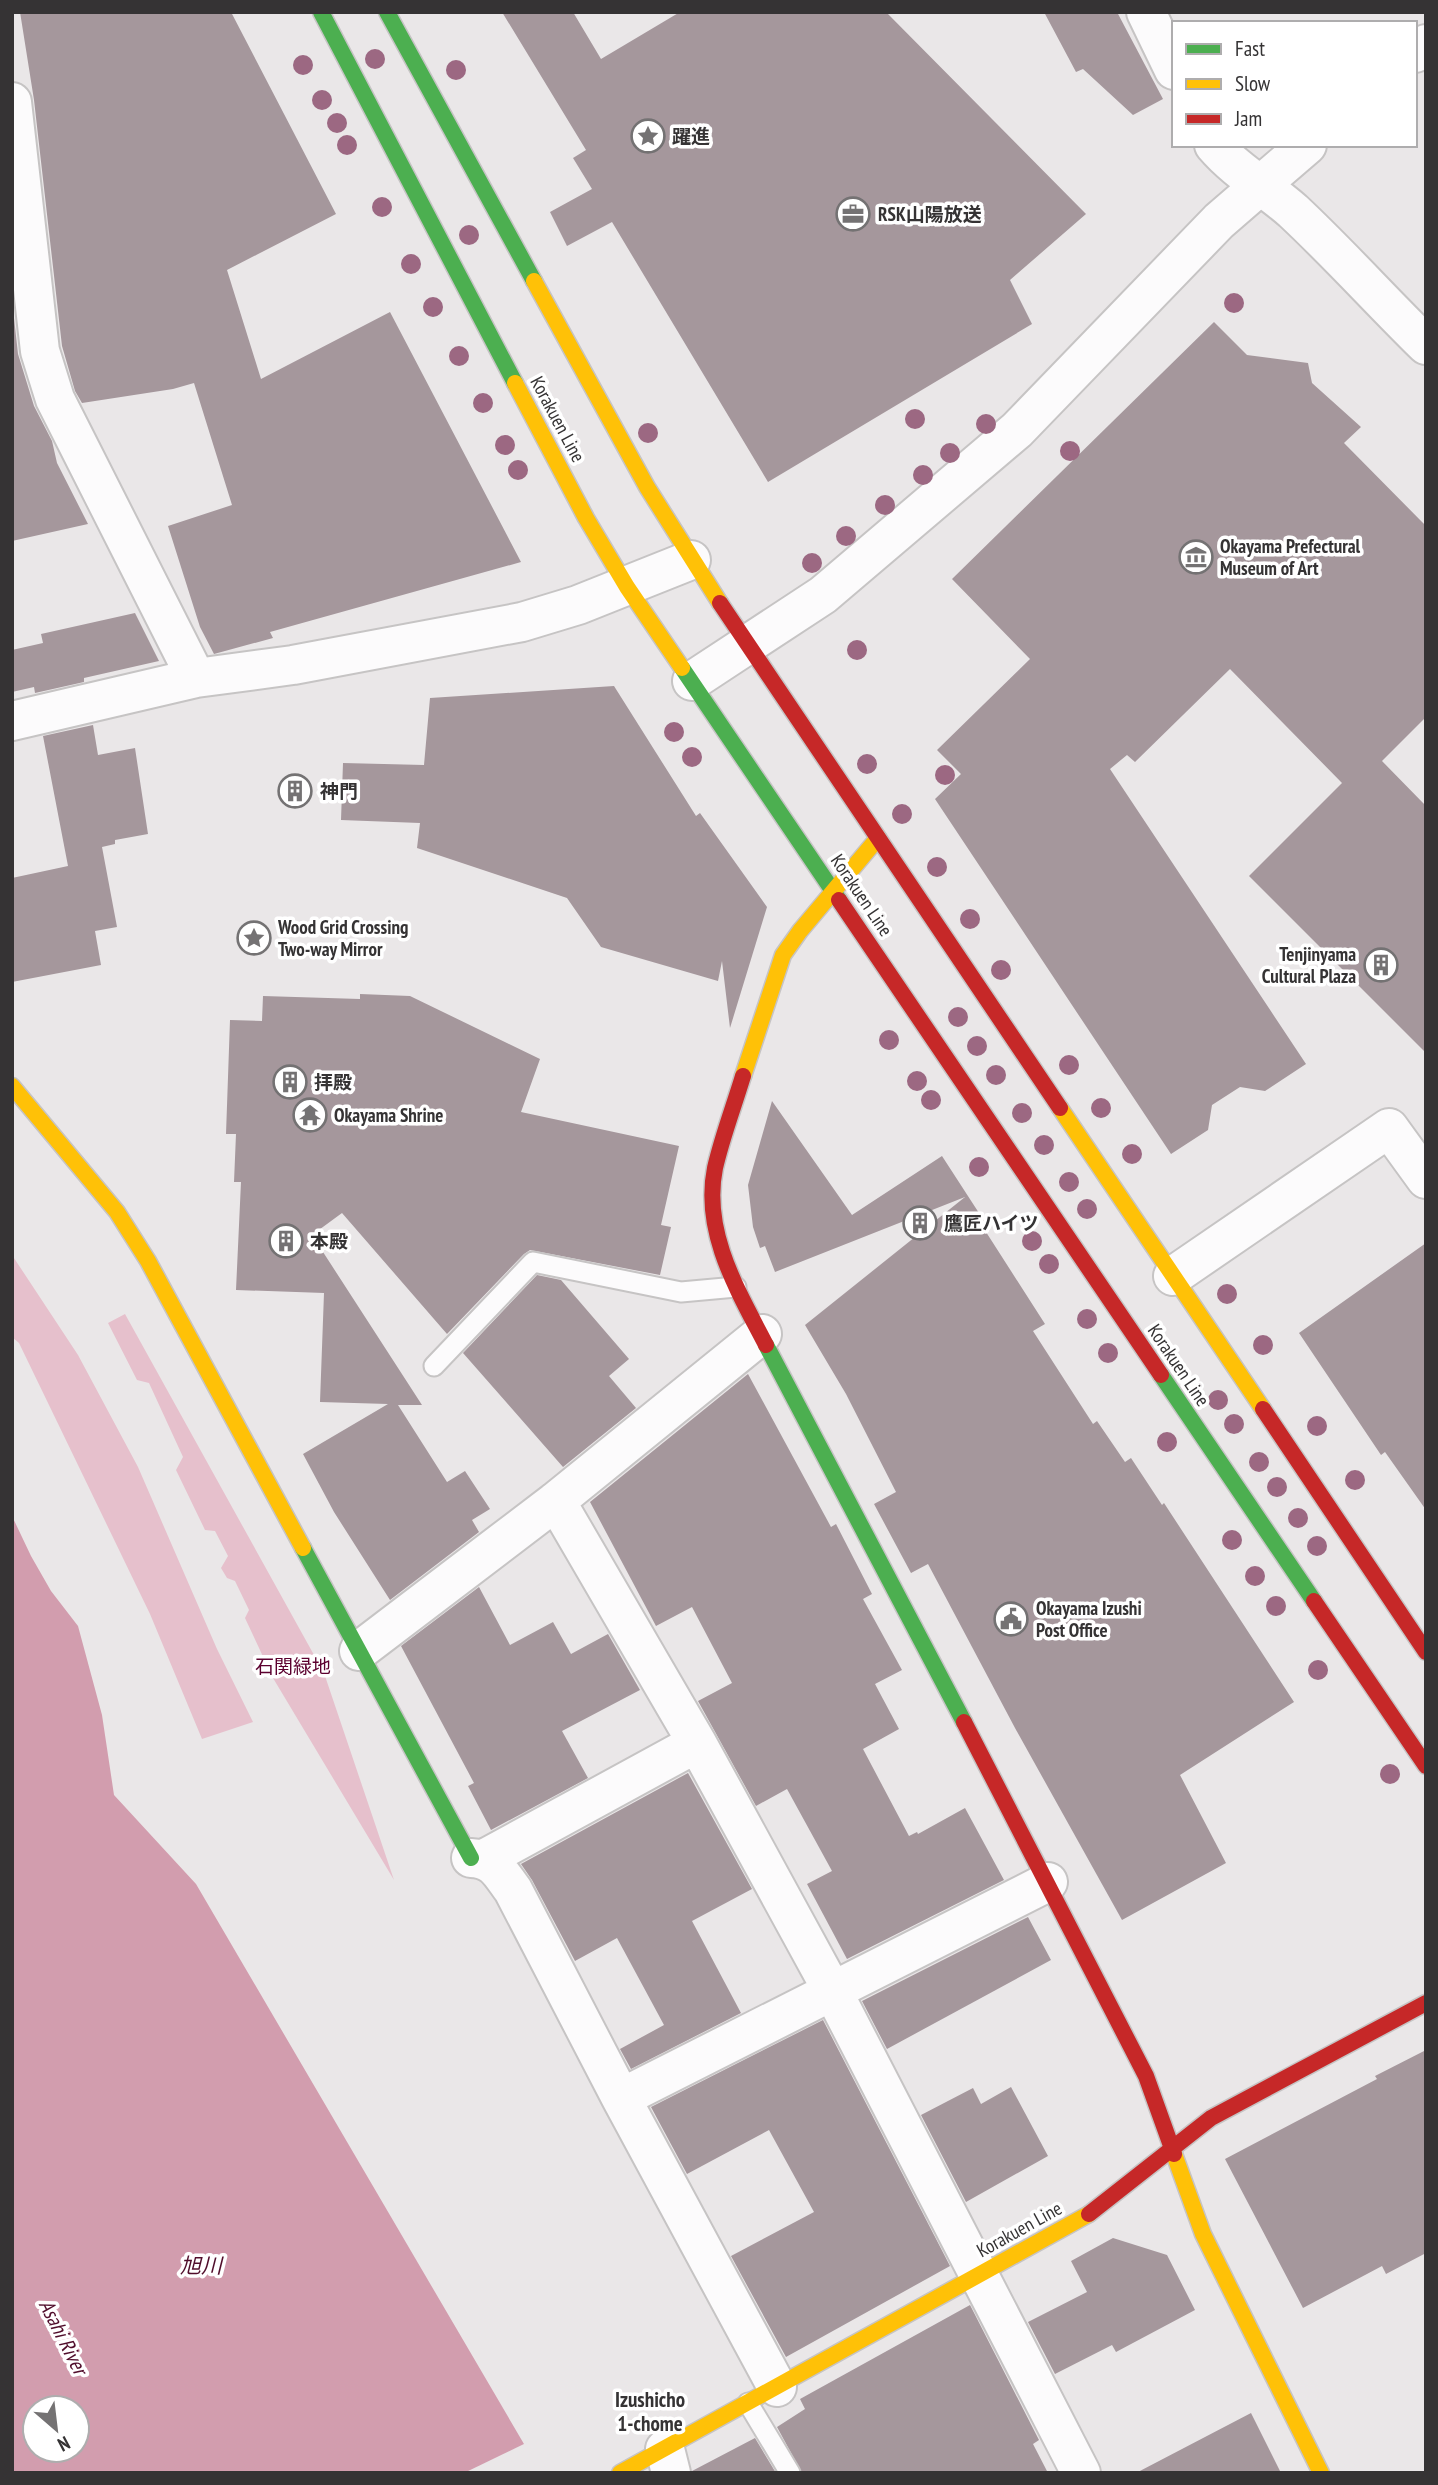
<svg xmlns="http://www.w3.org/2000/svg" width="1438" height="2485" font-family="'PT Sans Narrow','Noto Sans JP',sans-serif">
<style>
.green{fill:#e6c0cc}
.water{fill:#d29dae;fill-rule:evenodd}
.pier{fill:#eae7e8}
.building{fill:#a5979c}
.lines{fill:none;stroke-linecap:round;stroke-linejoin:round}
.lane-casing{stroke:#c6c4c4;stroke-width:23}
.street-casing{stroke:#c6c4c4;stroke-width:42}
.fast-casing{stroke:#c6c4c4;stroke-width:19}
.slow-casing{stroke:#c6c4c4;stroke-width:19}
.jam-casing{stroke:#c6c4c4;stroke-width:19}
.lane{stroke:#fcfbfc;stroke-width:19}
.street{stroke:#fcfbfc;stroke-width:38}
.fast{stroke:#4caf50;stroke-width:16}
.slow{stroke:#ffc107;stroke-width:16}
.jam{stroke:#c62828;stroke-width:16}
.tree{fill:#9c6882}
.labels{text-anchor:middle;stroke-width:7;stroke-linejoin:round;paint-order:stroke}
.poi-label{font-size:19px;font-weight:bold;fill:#353334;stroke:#fff;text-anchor:start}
.street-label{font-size:19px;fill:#353334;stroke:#fff}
.park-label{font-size:19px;fill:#5c002f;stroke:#fff}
.water-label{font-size:21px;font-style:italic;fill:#500d2b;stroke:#fff}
.neighbourhood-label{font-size:21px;font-weight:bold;fill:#353334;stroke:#fff}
</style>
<rect width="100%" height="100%" fill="#eae7e8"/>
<!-- green -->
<path class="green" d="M12,1255L78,1355L138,1467L217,1649L253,1722L202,1739L150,1614L19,1343L12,1337Z
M125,1314L324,1673L394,1880L273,1678L245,1618L249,1610L235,1581L227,1578L221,1568L228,1556L215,1531L205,1530L176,1470L183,1457L149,1383L137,1380L108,1323Z"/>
<!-- water -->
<path class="water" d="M12,1516L31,1556L51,1591L78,1626L102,1715L114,1795L196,1884L541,2473H12ZM35,2408H77V2450H35Z"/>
<!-- pier -->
<path class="pier" d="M526,2443L544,2473H464Z"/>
<!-- building -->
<path class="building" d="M20,12H231L336,214L227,270L261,379L390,312L521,562L270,632L273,638L214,654L200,627L168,526L232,505L194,383L173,389L82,403L75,391L62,346L34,100Z
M502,12H573L601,59L680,12H886L1086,214L1010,280L1032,324L768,482L612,222L567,246L550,212L592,189L573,158L586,150Z
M1044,12H1117L1163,99L1133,115L1083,69L1076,72Z
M12,300L18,354L34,406L52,441L57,463L88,524L12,541Z
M1214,322L1247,355L1308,363L1312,383L1361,427L1344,443L1426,526V717L1382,761L1426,806V1053L1249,876L1342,783L1230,669L1135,762L1127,755L1110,769L1306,1064L1265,1091L1240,1087L1212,1105L1208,1130L1171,1154L935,799L961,774L937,750L1030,659L952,579Z
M135,613L159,661L84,678V682L35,693L34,687L12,692V650L43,643L41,634Z
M614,686L696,816L700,813L767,907L730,1028L722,961L718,981L601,947L567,898L417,848L420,823L341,820L343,763L424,765L430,698Z
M93,725L98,755L135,748L148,834L115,840V844L102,847L117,927L95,931L101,965L12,982V878L68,866L43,736Z
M360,994L410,996L540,1059L521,1112L679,1146L661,1225L671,1227L660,1275L530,1250L524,1254L447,1334L342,1213L312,1235L422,1405H398L447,1482L465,1471L490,1509L472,1520L479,1532L390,1600L334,1512L303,1454L388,1404L320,1402L324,1293L236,1290L241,1182H234L236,1134H226L230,1020L262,1021L263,996L360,999Z
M772,1101L852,1215L942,1156L990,1230L986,1232L1045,1324L1033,1331L1093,1424L1097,1421L1125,1462L1131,1458L1162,1505L1164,1503L1294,1702L1180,1775L1226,1863L1122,1920L1015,1728L928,1564L911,1573L874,1504L896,1492L846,1394L805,1325L965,1197L775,1272L765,1246L760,1248L753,1227L748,1185Z
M1426,1243V1510L1385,1452L1381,1455L1299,1333Z
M537,1275L561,1280L629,1359L609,1376L636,1408L563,1467L463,1353Z
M748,1374L831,1527L836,1524L872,1594L863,1599L902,1670L875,1684L899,1729L863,1749L909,1836L917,1832L918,1834L965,1808L1004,1880L847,1959L807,1884L832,1871L787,1789L756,1806L698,1701L732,1683L692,1607L656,1626L590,1502Z
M479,1587L510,1645L553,1622L571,1654L608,1634L640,1690L562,1731L588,1778L491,1830L468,1786L474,1783L401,1646Z
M688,1773L752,1889L692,1921L741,2013L631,2069L620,2049L664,2025L617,1938L575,1961L532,1880L521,1864Z
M1028,1917L1051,1960L887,2049L862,2001Z
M823,2020L950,2266L786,2357L731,2256L814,2212L769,2130L687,2174L651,2107Z
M1426,2050V2253L1386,2274L1382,2266L1303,2308L1225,2159L1377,2079L1375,2076Z
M1011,2087L1048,2156L966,2202L921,2115L973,2088L981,2104Z
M1113,2238L1167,2255L1195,2310L1116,2352L1112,2345L1055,2374L1028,2322L1087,2292L1071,2261Z
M970,2305L1039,2440L1033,2444L1048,2473H802L777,2427L805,2409L800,2399Z
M1251,2413L1281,2473H1136Z
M755,2438L776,2473H692V2471Z"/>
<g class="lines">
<defs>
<path id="lane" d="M434,1366L533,1262L681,1292L736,1287
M748,2403L790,2473"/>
<path id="street" d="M1146,12L1174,70
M1415,53L1426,44
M12,102L40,351L55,399L196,678
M1214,145C1237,172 1267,188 1293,211C1339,254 1381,301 1426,345
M692,681L823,595L1017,430L1219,221L1307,145
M12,721L196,678L293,665L522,622L578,605L691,560
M1173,1276L1389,1128L1426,1179
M556,1501L697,1743L833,1992L1081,2473
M359,1651L556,1501L762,1334
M471,1858C495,1859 500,1873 513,1890L621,2098L777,2387
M486,1858L697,1743
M621,2098L1048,1882
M665,2449L671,2473"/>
<path id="fast" d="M321,12L515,383
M387,12L534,281
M682,668L839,900
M766,1345L964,1722
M1161,1375L1314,1601
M303,1548L471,1858"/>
<path id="slow" d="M534,281L647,487L720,603
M515,383L586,518L627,587L682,668
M743,1076L783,955L800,931L878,838
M12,1086L117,1212L148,1261L303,1548
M1060,1108L1263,1409
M1174,2154L1203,2234L1321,2473
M620,2473L1089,2214"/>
<path id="jam" d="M720,603L1060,1108
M839,900L1161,1375
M743,1076C734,1106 722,1137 715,1168C702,1232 738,1291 766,1345
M1263,1409L1426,1652
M1314,1601L1426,1766
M964,1722L1146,2076L1174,2154
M1089,2214L1211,2118L1426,2003"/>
</defs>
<!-- lane casing -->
<use href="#lane" class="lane-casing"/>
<!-- street casing -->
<use href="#street" class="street-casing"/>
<!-- fast casing -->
<use href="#fast" class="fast-casing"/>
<!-- slow casing -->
<use href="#slow" class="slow-casing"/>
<!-- jam casing -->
<use href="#jam" class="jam-casing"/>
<!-- lane -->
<use href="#lane" class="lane"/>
<!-- street -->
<use href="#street" class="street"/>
<!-- fast -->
<use href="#fast" class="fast"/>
<!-- slow -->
<use href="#slow" class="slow"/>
<!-- jam -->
<use href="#jam" class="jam"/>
</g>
<!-- trees -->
<g class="tree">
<circle cx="375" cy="59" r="10"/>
<circle cx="303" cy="65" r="10"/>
<circle cx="456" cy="70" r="10"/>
<circle cx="322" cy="100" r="10"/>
<circle cx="337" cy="123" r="10"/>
<circle cx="347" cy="145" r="10"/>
<circle cx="382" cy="207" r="10"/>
<circle cx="469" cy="235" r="10"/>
<circle cx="411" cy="264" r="10"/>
<circle cx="1234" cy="303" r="10"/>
<circle cx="433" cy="307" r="10"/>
<circle cx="459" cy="356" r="10"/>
<circle cx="483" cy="403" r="10"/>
<circle cx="915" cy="419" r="10"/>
<circle cx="986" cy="424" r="10"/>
<circle cx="648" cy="433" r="10"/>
<circle cx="505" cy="445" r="10"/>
<circle cx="1070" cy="451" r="10"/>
<circle cx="950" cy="453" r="10"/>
<circle cx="518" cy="470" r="10"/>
<circle cx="923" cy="475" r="10"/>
<circle cx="885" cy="505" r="10"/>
<circle cx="846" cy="536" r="10"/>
<circle cx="812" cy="563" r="10"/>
<circle cx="857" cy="650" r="10"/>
<circle cx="674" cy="732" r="10"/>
<circle cx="692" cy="757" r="10"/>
<circle cx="867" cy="764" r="10"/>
<circle cx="945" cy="775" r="10"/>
<circle cx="902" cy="814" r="10"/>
<circle cx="937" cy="867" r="10"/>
<circle cx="970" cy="919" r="10"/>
<circle cx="1001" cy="970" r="10"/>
<circle cx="958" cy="1017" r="10"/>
<circle cx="889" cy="1040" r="10"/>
<circle cx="977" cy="1046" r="10"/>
<circle cx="1069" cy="1065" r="10"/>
<circle cx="996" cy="1075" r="10"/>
<circle cx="917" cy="1081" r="10"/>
<circle cx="931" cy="1100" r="10"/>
<circle cx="1101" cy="1108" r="10"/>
<circle cx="1022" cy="1113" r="10"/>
<circle cx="1044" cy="1145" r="10"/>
<circle cx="1132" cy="1154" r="10"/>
<circle cx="979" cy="1167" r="10"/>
<circle cx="1069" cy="1182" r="10"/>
<circle cx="1087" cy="1209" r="10"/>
<circle cx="1032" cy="1241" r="10"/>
<circle cx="1049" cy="1264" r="10"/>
<circle cx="1227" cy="1294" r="10"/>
<circle cx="1087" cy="1319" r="10"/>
<circle cx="1263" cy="1345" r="10"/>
<circle cx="1108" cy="1353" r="10"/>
<circle cx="1218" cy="1400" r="10"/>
<circle cx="1234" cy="1424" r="10"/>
<circle cx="1317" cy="1426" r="10"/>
<circle cx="1167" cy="1442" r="10"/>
<circle cx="1259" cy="1462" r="10"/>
<circle cx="1355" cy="1480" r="10"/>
<circle cx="1277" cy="1487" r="10"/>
<circle cx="1298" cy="1518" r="10"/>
<circle cx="1232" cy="1540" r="10"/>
<circle cx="1317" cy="1546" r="10"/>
<circle cx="1255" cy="1576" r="10"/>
<circle cx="1276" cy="1606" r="10"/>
<circle cx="1318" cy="1670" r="10"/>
<circle cx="1390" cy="1774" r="10"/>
</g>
<!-- icons -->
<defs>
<symbol id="sight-ring" viewBox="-11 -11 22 22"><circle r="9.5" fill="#fff" stroke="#747273" stroke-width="1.5"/><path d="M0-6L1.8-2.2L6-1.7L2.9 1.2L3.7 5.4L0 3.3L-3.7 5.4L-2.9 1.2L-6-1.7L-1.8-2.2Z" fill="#747273"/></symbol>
<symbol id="office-ring" viewBox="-11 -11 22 22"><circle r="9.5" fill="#fff" stroke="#747273" stroke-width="1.5"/><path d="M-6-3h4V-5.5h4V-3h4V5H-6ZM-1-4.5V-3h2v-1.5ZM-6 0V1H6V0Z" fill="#747273"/></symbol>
<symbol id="museum-ring" viewBox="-11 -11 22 22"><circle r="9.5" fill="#fff" stroke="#747273" stroke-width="1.5"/><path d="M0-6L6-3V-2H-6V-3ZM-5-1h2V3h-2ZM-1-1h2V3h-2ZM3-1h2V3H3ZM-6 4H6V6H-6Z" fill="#747273"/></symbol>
<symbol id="building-ring" viewBox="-11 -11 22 22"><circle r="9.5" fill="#fff" stroke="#747273" stroke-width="1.5"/><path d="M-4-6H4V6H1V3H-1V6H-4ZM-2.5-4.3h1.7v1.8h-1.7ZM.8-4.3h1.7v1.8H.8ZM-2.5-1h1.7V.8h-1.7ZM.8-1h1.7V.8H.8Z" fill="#747273"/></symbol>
<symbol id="temple-ring" viewBox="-11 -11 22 22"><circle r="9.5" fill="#fff" stroke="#747273" stroke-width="1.5"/><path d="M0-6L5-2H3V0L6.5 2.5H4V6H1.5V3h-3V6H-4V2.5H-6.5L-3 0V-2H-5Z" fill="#747273"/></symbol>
<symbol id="civic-ring" viewBox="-11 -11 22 22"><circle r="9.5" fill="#fff" stroke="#747273" stroke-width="1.5"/><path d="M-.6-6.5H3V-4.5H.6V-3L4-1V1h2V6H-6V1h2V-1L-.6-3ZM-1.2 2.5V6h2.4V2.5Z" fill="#747273"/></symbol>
</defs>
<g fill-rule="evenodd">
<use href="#sight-ring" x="629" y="117" width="38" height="38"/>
<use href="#office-ring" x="834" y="195" width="38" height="38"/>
<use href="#museum-ring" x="1177" y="538" width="38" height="38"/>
<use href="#building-ring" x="276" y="772" width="38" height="38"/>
<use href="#sight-ring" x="235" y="919" width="38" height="38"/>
<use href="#building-ring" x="1362" y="946" width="38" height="38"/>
<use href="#building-ring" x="271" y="1063" width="38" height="38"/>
<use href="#temple-ring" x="291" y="1096" width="38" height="38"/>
<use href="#building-ring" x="901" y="1204" width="38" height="38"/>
<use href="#building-ring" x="267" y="1222" width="38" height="38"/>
<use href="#civic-ring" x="992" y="1600" width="38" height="38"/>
</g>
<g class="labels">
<!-- poi labels -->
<g class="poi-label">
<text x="672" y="143">躍進</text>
<text x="878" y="221">RSK山陽放送</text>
<text x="1220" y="553">Okayama Prefectural<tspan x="1220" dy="22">Museum of Art</tspan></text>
<text x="320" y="798">神門</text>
<text x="278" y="934">Wood Grid Crossing<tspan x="278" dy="22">Two-way Mirror</tspan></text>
<text x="1356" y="961" text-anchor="end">Tenjinyama<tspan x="1356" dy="22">Cultural Plaza</tspan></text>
<text x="314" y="1089">拝殿</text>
<text x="334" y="1122">Okayama Shrine</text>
<text x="944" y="1230">鷹匠ハイツ</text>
<text x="310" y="1248">本殿</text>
<text x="1036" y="1615">Okayama Izushi<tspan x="1036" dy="22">Post Office</tspan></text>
</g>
<!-- street labels -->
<g class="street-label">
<text transform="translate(558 419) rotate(62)" y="7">Korakuen Line</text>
<text transform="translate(862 895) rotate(56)" y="7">Korakuen Line</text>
<text transform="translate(1179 1365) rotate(56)" y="7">Korakuen Line</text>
<text transform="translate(1019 2229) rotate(-29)" y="7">Korakuen Line</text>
</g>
<!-- park labels -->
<g class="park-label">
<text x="293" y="1673">石関緑地</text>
</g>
<!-- water labels -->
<g class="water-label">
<text x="201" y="2273">旭川</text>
<text transform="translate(63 2337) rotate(63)" y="7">Asahi River</text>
</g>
<!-- neighbourhood labels -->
<g class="neighbourhood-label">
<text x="650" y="2407">Izushicho<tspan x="650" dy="24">1-chome</tspan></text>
</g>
</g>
<!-- border -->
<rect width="1438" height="2485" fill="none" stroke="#353334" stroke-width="28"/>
<!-- legend -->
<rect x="1172" y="21" width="245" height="126" fill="#ffffff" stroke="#aeadae" stroke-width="2"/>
<rect x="1186" y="44" width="35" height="10" fill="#4caf50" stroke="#aeadae" stroke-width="2"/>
<text x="1235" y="56" font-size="21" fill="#353334">Fast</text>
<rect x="1186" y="79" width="35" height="10" fill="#ffc107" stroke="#aeadae" stroke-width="2"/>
<text x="1235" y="91" font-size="21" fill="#353334">Slow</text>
<rect x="1186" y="114" width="35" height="10" fill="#c62828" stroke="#aeadae" stroke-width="2"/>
<text x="1235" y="126" font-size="21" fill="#353334">Jam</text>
<!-- north arrow -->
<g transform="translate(56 2429) rotate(152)"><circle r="33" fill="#ffffff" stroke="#aeadae" stroke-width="2"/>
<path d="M0-5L12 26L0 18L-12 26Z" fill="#747273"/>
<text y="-10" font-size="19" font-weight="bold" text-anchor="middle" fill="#353334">N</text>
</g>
</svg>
